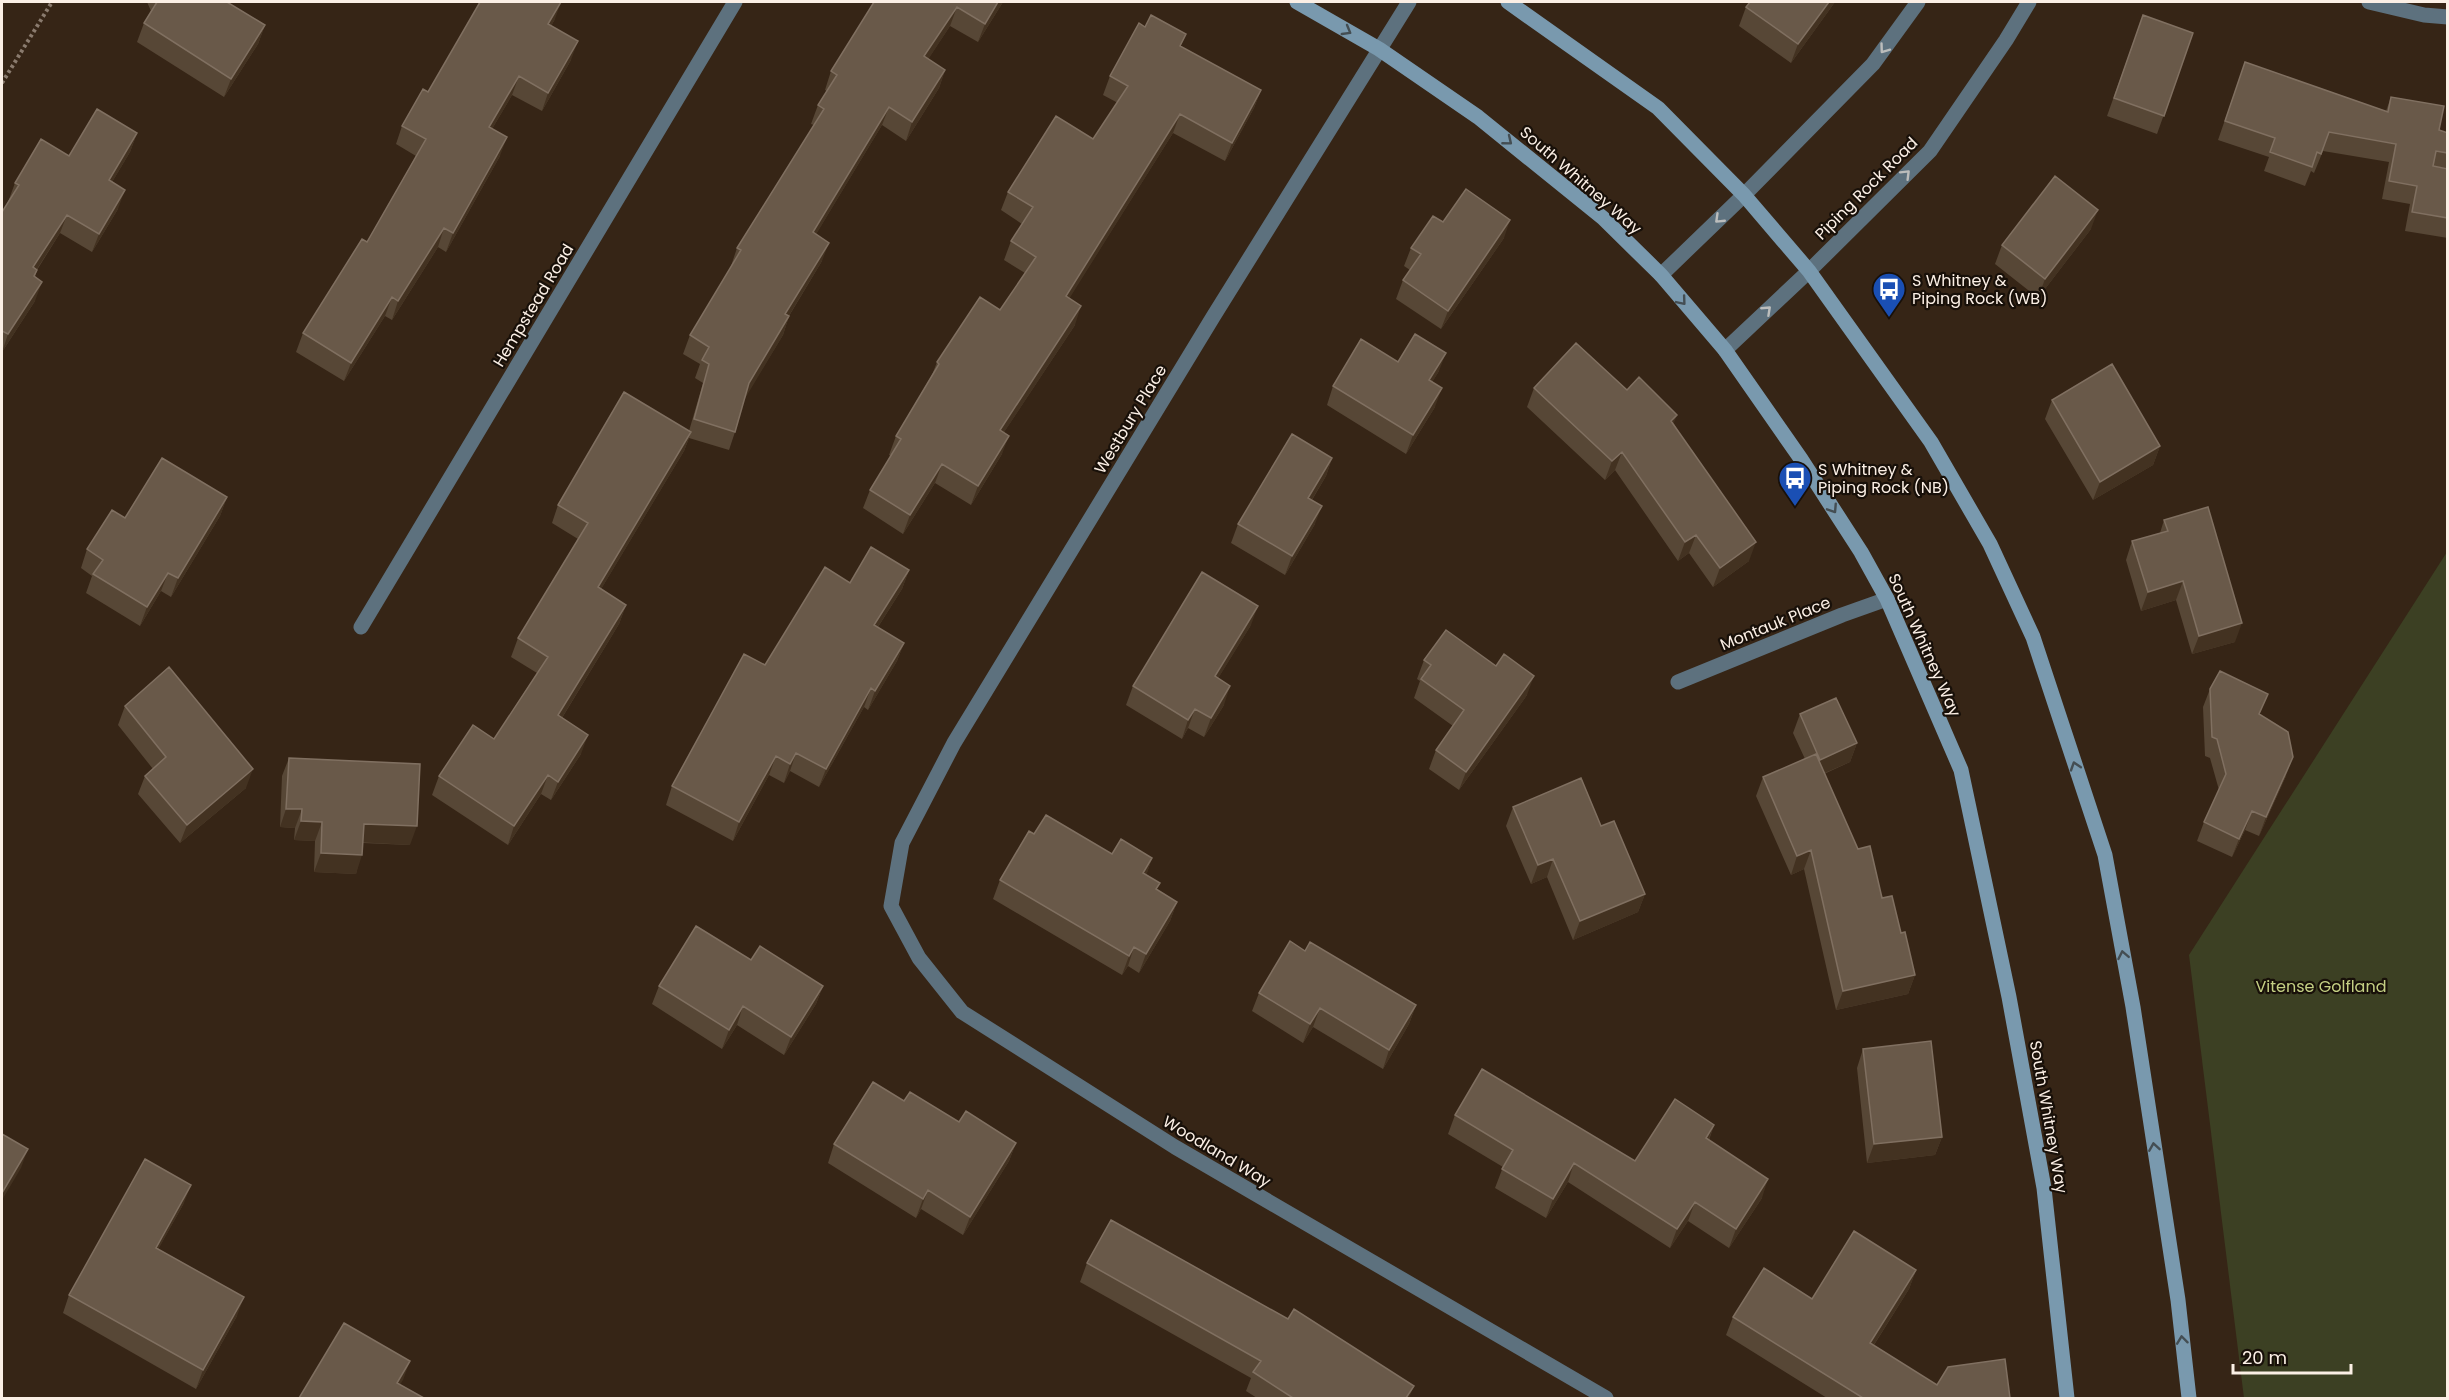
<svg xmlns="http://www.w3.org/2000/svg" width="2449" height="1400" font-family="Poppins,sans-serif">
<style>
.green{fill:#3c4023}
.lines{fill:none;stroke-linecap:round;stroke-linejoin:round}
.path{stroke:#8a7b6e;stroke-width:4;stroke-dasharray:3 3;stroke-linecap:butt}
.minor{stroke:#5d717e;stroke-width:15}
.secondary{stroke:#7999ae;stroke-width:15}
.wall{fill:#574736}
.shaded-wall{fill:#433221}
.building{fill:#695949;stroke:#807061;stroke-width:1.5}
.oneway{stroke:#444e53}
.oneway2{stroke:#bcbdbc}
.labels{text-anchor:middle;stroke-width:4.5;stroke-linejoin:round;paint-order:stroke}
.street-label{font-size:16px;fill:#fbefe5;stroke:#181009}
.poi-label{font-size:16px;fill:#fbefe5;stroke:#181009;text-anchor:start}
.park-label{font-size:16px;fill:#c5d084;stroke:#181009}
</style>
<rect width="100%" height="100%" fill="#362516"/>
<!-- green -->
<path class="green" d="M2447,552V1398H2244L2189,955Z"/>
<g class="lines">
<!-- path -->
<path class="path" d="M2,83L52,2"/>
<!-- minor -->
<path class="minor" d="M1409,2L1213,317L954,743L902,843L891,906L919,958L962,1012L1175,1147L1606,1398
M2369,2L2424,15L2448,17
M1661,275L1744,195L1873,64L1918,2
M1725,350L1809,271L1930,151L2006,40L2029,2
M361,627L735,2
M1678,682L1842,615L1887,599"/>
<!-- secondary -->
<path class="secondary" d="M1297,2L1379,49L1478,117L1603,218L1661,275L1725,350L1801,459L1861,552L1887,599L1961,770L2009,997L2044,1188L2067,1398
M1508,2L1658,108L1744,195L1809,271L1931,442L1990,544L2033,637L2105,855L2133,1007L2178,1300L2189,1398"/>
</g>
<!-- wall -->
<path class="wall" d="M147,2H227L265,25L258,44L224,97L137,42L144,23L151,11Z
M874,2H1003L978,42L950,26L928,59L945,70L939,88L906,141L882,125L816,234L822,261L789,316L783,335L745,397L735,432L729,450L689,438L684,451L601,589L626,605L619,624L562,718L581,754L551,800L541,794L508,845L432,795L439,776L494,739L537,673L511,657L518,638L578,539L552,523L558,505L689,431L703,383L695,378L700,364L683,354L690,335L731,267V266L737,248L814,125L811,124L818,105L827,91L825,90L831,71Z
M1750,2H1835L1791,63L1739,26L1746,7Z
M2143,15L2193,33L2157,134L2107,116Z
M555,19L551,26L571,60L542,111L512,95L492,129L500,156L446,252L438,247L392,320L385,316L344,381L296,352L303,333L367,242L416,156L396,144L402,126L428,92Z
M1182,47L1261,90L1254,108L1225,161L1173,133L1069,298L1075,325L1004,432L1002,454L971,505L935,483L903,534L863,508L870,490L891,456L889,455L896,436L932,375L937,362L1000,310L1025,273L1004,260L1011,241L1022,224L1001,210L1008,192L1093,139L1118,103L1103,95L1110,76Z
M2245,62L2386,111L2391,97L2439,130L2448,133V238L2405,231L2410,204L2382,199L2389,162L2323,151L2314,173L2311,171L2305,186L2264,171L2269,157L2218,140Z
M137,133L130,152L112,182L118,209L92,252L60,233L37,270L35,277V301L2,352V212L8,202L15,183L69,156Z
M1443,222L1504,238L1441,329L1396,299L1403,280L1410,270L1404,266L1411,248Z
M2091,229L2038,298L1995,264L2002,245Z
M1398,362L1439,371L1432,382L1435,407L1406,454L1327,405L1333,386Z
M1534,388L1627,390L1674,424L1749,561L1713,587L1689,553L1678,561L1615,470L1605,480L1527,407Z
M2052,400L2160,446L2153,465L2093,500L2045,419Z
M1332,458L1326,476L1312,500L1315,524L1285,575L1231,543L1238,524Z
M227,497L220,516L171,597L161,591L140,626L86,593L92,576L81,568L87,549L125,518Z
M2164,520L2235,642L2192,654L2176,600L2141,611L2126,560L2132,541L2160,533Z
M909,570L902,589L878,627L904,643L897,661L868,710L864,707L819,787L790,771L784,783L769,775L733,841L666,805L672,786L765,665L850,583Z
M1251,625L1218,678L1224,705L1204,737L1188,728L1182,739L1126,705L1133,686Z
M1424,660L1527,695L1459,790L1429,769L1436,750L1453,726L1414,698L1420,681L1417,679Z
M2210,689L2260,714L2286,776L2259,836L2245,830L2232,857L2197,841L2204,822L2219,790L2210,758L2205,756L2203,707Z
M125,706L246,788L180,843L138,794L145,776L153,769L118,725Z
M1800,714L1857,743L1850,762L1824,774L1858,849L1901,933L1915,975L1908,994L1836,1010L1804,869L1791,875L1756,796L1763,777L1805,759L1793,733Z
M289,758L410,845L363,843L356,874L314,872L315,841L294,840L295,828L280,827L282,776Z
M1513,807L1601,826L1645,894L1638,912L1573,940L1547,877L1531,884L1506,826Z
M1034,834L1112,854L1152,858L1146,875L1157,890L1177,902L1170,921L1139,973L1128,966L1122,975L993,899L1000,880Z
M1305,951L1416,1005L1409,1024L1383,1069L1313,1027L1303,1043L1252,1011L1259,993Z
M751,960L823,986L816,1004L784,1055L737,1025L722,1049L652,1004L659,986Z
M1863,1049L1942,1137L1935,1155L1867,1163L1857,1068Z
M904,1101L959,1122L1016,1143L1009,1161L963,1235L921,1209L916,1218L828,1163L834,1144Z
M1455,1115L1635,1161L1714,1125L1709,1140L1762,1198L1729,1248L1688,1221L1670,1248L1568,1182L1546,1218L1495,1188L1503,1167L1448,1134Z
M184,1203L158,1249L237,1316L196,1389L63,1313L69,1295Z
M1087,1263L1409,1398H1257L1246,1391L1251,1378L1080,1282Z
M1916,1270L1909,1289L1874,1345L1937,1385L2010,1398H1827L1726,1335L1733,1317L1812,1299Z"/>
<!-- shaded-wall -->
<path class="shaded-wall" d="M561,2L555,19L541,43L548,24Z
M998,2H1003L978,42L985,24Z
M1829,2H1835L1791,63L1798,44Z
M957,7L950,26L918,75L924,56Z
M265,25L258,44L224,97L231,79Z
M578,41L571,60L542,111L548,93Z
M945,70L939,88L906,141L912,122Z
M519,76L512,95L482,146L489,127Z
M1261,90L1254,108L1225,161L1232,143Z
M889,107L882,125L806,251L813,232Z
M1180,114L1173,133L1059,315L1066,296Z
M137,133L130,152L102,199L109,180Z
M507,137L500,156L446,252L453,233Z
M125,190L118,209L92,252L99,234Z
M2098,210L2091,229L2038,298L2045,279Z
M67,215L60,233L26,286L33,267Z
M1510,220L1504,238L1441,329L1448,311Z
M444,228L438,247L392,320L398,301Z
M829,243L822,261L779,332L785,314Z
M42,282L35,301L2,352L8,334Z
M392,297L385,316L344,381L351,363Z
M1081,306L1075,325L993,449L1000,430Z
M789,316L783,335L743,402L749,383Z
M1446,353L1439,371L1422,399L1429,380Z
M1442,388L1435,407L1406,454L1413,435Z
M1677,415L1670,433L1671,421Z
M691,432L684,451L591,606L598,587Z
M1009,436L1002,454L971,505L978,486Z
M2160,446L2153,465L2093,500L2100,482Z
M1622,452L1615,470L1605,480L1612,461Z
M1332,458L1326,476L1302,516L1308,498Z
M942,464L935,483L903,534L910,515Z
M227,497L220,516L171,597L178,578Z
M1322,506L1315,524L1285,575L1292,556Z
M1696,535L1689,553L1678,561L1685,542Z
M1756,542L1749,561L1713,587L1720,568Z
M909,570L902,589L867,644L874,625Z
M168,573L161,591L140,626L147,607Z
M2183,581L2176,600L2141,611L2148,592Z
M626,605L619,624L552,734L558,715Z
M1258,606L1251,625L1208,695L1215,676Z
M2242,623L2235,642L2192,654L2199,636Z
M904,643L897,661L868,710L875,691Z
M1534,676L1527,695L1459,790L1466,772Z
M1230,686L1224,705L1204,737L1211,718Z
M871,688L864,707L819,787L826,769Z
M1195,709L1188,728L1182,739L1188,720Z
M588,735L581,754L551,800L558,782Z
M1857,743L1850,762L1813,778L1820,760Z
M796,753L790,771L784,783L790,764Z
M776,756L769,775L733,841L739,822Z
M2293,757L2286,776L2259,836L2266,817Z
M253,769L246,788L180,843L187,825Z
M548,775L541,794L508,845L514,826Z
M286,809H302L295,828L280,827Z
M2252,811L2245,830L2232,857L2239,839Z
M301,821L322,822L315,841L294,840Z
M364,824L417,826L410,845L357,842Z
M1811,850L1804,869L1791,875L1797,856Z
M321,853L362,855L356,874L314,872Z
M1152,858L1146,876L1143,873Z
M1553,859L1547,877L1531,884L1538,865Z
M1645,894L1638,912L1573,940L1580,921Z
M1177,902L1170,921L1139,973L1146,954Z
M1134,947L1128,966L1122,975L1129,956Z
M1915,975L1908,994L1836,1010L1843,991Z
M823,986L816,1004L784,1055L791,1037Z
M1416,1005L1409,1024L1383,1069L1389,1050Z
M743,1006L737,1025L722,1049L729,1030Z
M1320,1008L1313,1027L1303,1043L1310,1024Z
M1714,1125L1707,1144L1706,1138Z
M1942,1137L1935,1155L1867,1163L1874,1144Z
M1016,1143L1009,1161L963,1235L970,1217Z
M28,1149L21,1168L2,1200V1193Z
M1574,1163L1568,1182L1546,1218L1553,1199Z
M1768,1179L1762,1198L1729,1248L1736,1229Z
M191,1185L184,1203L149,1266L156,1248Z
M928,1190L921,1209L916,1218L923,1199Z
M1695,1202L1688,1221L1670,1248L1677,1229Z
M1916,1270L1909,1289L1863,1362L1870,1343Z
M244,1297L237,1316L196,1389L203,1370Z
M410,1361L403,1380L392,1398L397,1383Z
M1414,1386L1409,1398H1406Z"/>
<!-- building -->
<path class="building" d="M157,2H227L265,25L231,79L144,23Z
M480,2H561L548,24L578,41L548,93L519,76L489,127L507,137L453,233L444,228L398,301L392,297L351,363L303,333L362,239L367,242L426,139L402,126L423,89L428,92Z
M874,2H998L985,24L957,7L924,56L945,70L912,122L889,107L813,232L829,243L785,314L789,316L749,383L735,432L694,419L709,364L702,360L709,347L690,335L741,250L737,248L824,109L818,105L837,75L831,71Z
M1750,2H1829L1798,44L1746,7Z
M1151,15L1186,34L1180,46L1261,90L1232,143L1180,114L1066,296L1081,306L1000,430L1009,436L978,486L942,464L910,515L870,490L901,439L896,436L939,364L937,362L980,297L1000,310L1036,257L1011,241L1033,207L1008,192L1056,116L1093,139L1128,86L1110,76L1139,23L1145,27Z
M2143,15L2193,33L2164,116L2114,98Z
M2245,62L2388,112L2391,97L2444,106L2439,130L2448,133V153L2436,151L2433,166L2448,169V218L2412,212L2417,186L2389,181L2396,144L2329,132L2321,154L2317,152L2312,167L2270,152L2275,138L2225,121Z
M97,109L137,133L109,180L125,190L99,234L67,215L33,267L37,270L34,276L42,282L8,334L2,331V212L19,185L15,183L41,139L69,156Z
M2055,176L2098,210L2045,279L2002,245Z
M1466,189L1510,220L1448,311L1403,280L1421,254L1411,248L1433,216L1443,222Z
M1415,334L1446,353L1429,380L1442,388L1413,435L1333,386L1361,339L1398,362Z
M1576,343L1627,390L1639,377L1677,415L1671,421L1756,542L1720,568L1696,535L1685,542L1622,452L1612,461L1534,388Z
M2112,364L2160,446L2100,482L2052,400Z
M624,392L691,432L598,587L626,605L558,715L588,735L558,782L548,775L514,826L439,776L473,725L494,739L548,657L518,638L588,523L558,505Z
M1292,434L1332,458L1308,498L1322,506L1292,556L1238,524Z
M162,458L227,497L178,578L168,573L147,607L93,574L103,560L87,549L112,510L125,518Z
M2208,507L2242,623L2199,636L2183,581L2148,592L2132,541L2168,531L2164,520Z
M871,547L909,570L874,625L904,643L875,691L871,688L826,769L796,753L790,764L776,756L739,822L672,786L744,654L765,665L825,567L850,583Z
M1202,572L1258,606L1215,676L1230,686L1211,718L1195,709L1188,720L1133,686Z
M1446,630L1496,666L1504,654L1534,676L1466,772L1436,750L1464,710L1421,679L1431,665L1424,660Z
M169,667L253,769L187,825L145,776L166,757L125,706Z
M2220,671L2268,694L2259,714L2288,732L2293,757L2266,817L2252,811L2239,839L2204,822L2226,774L2217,739L2212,737L2210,689Z
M1836,698L1857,743L1820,760L1800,714Z
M1816,754L1858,849L1870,846L1882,898L1892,896L1901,933L1905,932L1915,975L1843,991L1811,850L1797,856L1763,777Z
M289,758L420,764L417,826L364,824L362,855L321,853L322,822L301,821L302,809H286Z
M1581,778L1601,826L1614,821L1645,894L1580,921L1553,859L1538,865L1513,807Z
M1046,815L1112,854L1121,839L1152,858L1143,873L1160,883L1156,889L1177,902L1146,954L1134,947L1129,956L1000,880L1029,831L1034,834Z
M696,926L751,960L760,946L823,986L791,1037L743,1006L729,1030L659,986Z
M1290,941L1305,951L1310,942L1416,1005L1389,1050L1320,1008L1310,1024L1259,993Z
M1931,1041L1942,1137L1874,1144L1863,1049Z
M1482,1069L1635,1161L1675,1099L1714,1125L1706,1138L1768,1179L1736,1229L1695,1202L1677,1229L1574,1163L1553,1199L1502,1169L1513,1150L1455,1115Z
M873,1082L904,1101L910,1092L959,1122L966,1111L1016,1143L970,1217L928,1190L923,1199L834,1144Z
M2,1134L28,1149L2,1193Z
M145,1159L191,1185L156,1248L244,1297L203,1370L69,1295Z
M1111,1220L1288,1319L1294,1309L1414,1386L1406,1398H1293L1253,1372L1261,1361L1087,1263Z
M1854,1231L1916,1270L1870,1343L1937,1385L1948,1367L2005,1359L2010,1398H1863L1733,1317L1764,1268L1812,1299Z
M344,1323L410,1361L397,1383L424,1398H299Z"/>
<!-- one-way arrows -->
<defs><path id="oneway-chevron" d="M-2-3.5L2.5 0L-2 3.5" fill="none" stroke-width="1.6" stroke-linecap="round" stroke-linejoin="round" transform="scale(1.5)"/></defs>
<g class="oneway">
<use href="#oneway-chevron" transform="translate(1347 31) rotate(30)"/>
<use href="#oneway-chevron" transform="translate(1508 141) rotate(39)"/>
<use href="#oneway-chevron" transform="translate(1682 301) rotate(50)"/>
<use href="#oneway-chevron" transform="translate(1833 509) rotate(57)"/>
<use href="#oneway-chevron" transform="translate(2075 766) rotate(-108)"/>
<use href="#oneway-chevron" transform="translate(2123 955) rotate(-101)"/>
<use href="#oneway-chevron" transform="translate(2154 1147) rotate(-99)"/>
<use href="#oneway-chevron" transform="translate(2182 1340) rotate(-97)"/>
</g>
<g class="oneway2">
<use href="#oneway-chevron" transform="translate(1884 49) rotate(126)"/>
<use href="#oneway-chevron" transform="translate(1906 174) rotate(-45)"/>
<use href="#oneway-chevron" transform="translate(1719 219) rotate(136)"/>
<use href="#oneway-chevron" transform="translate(1767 310) rotate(-43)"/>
</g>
<!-- icons -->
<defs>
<symbol id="bus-pin" viewBox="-11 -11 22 30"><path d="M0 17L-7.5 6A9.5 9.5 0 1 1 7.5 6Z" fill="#1a4fb4" stroke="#181009"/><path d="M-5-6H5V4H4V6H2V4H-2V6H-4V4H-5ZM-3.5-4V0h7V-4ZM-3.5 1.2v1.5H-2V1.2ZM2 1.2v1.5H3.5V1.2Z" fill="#fff"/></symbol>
</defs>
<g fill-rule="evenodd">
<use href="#bus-pin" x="1870" y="270" width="38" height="52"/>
<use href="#bus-pin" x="1776" y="459" width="38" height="52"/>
</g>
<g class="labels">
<!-- street labels -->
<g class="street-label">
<text transform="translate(1581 180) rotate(41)" y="6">South Whitney Way</text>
<text transform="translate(1866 188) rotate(-45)" y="6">Piping Rock Road</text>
<text transform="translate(533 305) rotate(-59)" y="6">Hempstead Road</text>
<text transform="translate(1130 419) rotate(-59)" y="6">Westbury Place</text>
<text transform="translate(1775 623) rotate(-22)" y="6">Montauk Place</text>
<text transform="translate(1925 645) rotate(66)" y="6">South Whitney Way</text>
<text transform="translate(2049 1117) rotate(80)" y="6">South Whitney Way</text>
<text transform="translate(1217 1151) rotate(31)" y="6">Woodland Way</text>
</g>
<!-- poi labels -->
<g class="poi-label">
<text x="1912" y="286">S Whitney &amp;<tspan x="1912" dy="18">Piping Rock (WB)</tspan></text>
<text x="1818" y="475">S Whitney &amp;<tspan x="1818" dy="18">Piping Rock (NB)</tspan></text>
</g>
<!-- park labels -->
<g class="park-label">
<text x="2321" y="992">Vitense Golfland</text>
</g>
</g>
<!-- border -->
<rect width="2449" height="1400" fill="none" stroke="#fbefe5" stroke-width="6"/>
<!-- scale -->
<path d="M2233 1364v9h118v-9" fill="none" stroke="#fbefe5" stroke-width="3"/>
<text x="2242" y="1364" font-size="18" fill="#fbefe5" stroke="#181009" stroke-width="4.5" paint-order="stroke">20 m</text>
</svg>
